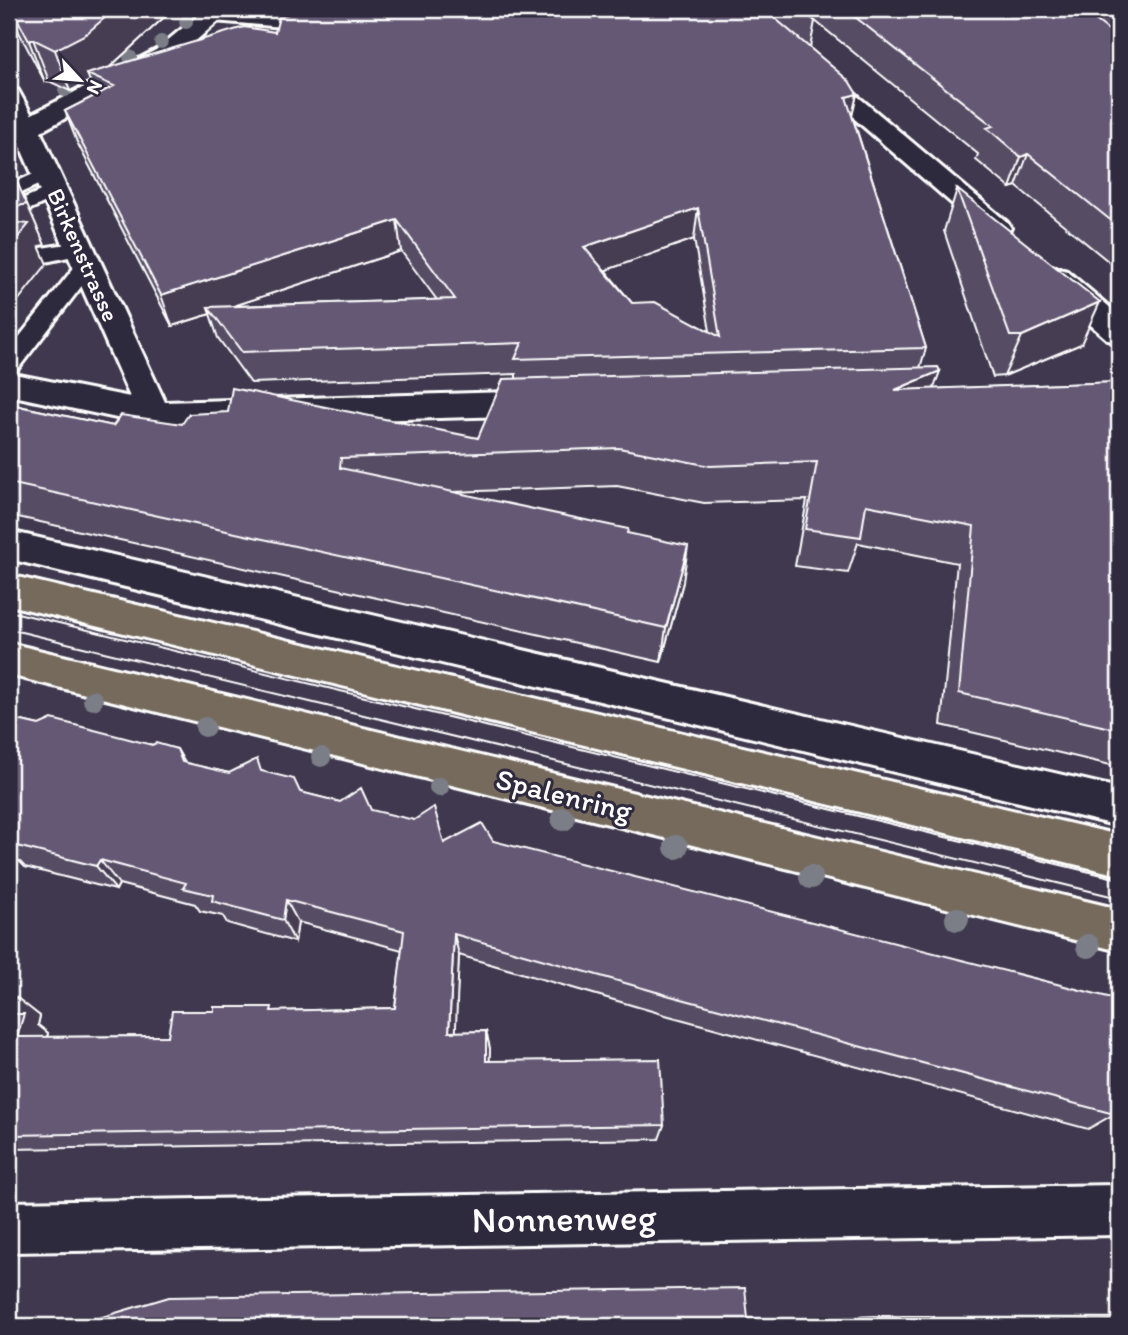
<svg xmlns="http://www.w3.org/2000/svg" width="1128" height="1335" font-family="Itim,sans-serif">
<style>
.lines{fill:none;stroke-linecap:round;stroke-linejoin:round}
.service-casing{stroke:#fff;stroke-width:6}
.minor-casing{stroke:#fff;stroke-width:6}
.secondary-casing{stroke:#fff;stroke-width:6}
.primary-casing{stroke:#fff;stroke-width:6}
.service{fill:#2f2a3d;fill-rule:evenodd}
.minor{fill:#2f2a3d;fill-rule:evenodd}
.secondary{fill:#2f2a3d;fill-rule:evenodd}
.primary{fill:#766a5c;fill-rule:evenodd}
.tram{stroke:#fff;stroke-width:2}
.tree{fill:#7b7e87}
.wall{fill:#574d65;stroke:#fff;stroke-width:2;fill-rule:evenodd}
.shaded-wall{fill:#473e52;stroke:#fff;stroke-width:2}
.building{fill:#655975;stroke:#fff;stroke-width:2;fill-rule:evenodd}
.labels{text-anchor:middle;stroke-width:6;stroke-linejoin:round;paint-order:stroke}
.far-street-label{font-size:24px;fill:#fff;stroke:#2f2a3d}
.street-label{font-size:30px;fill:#fff;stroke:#2f2a3d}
.near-street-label{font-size:37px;fill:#fff;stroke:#2f2a3d}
</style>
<rect width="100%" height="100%" fill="#3f384e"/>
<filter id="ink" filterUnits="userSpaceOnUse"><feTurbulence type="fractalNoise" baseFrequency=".0143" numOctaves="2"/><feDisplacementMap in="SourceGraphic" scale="14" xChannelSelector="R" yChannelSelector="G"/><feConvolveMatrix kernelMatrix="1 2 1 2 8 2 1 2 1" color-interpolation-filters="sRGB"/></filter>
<g filter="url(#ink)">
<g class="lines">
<defs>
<path id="service" d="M47,168L56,174L54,178L9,198V185Z
M54,185L64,191L61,195L9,219V205Z
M80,242L87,243L90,248L87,253L41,263L28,260L25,255L28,250L35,249Z
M87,258L94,260L97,265L94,270L17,370L9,373V350L80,260Z"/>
<path id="minor" d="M206,9L283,13L300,9H343L340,14L283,27L214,21L205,19L202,14Z
M728,9H754L1007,222L1011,228L1007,234L997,237L987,234Z
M9,88L18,90L39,128L165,402L543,391L555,395L559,403L555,411L543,415L154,426L9,395V373L130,397L9,121Z
M1056,268L1067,271L1119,315V343L1108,340L1045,285L1041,278L1045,271Z
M9,531L1119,788V826L9,559Z
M1119,1185V1235L9,1252V1202Z"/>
<path id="secondary" d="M206,9H232L174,60L19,143L9,145V126L156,50Z"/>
<path id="primary" d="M9,575L1119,835V875L9,605Z
M9,643L1119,909V951L9,675Z"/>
</defs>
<!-- service casing -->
<use href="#service" class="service-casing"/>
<!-- minor casing -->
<use href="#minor" class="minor-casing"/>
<!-- secondary casing -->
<use href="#secondary" class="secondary-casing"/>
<!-- primary casing -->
<use href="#primary" class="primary-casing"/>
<!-- service -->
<use href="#service" class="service"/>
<!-- minor -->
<use href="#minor" class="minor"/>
<!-- secondary -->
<use href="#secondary" class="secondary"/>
<!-- primary -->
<use href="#primary" class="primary"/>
<!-- tram -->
<path class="tram" d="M9,611L1119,879
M9,629L1119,898"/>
</g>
<!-- trees -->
<g class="tree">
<circle cx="186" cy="22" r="7"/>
<circle cx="161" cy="42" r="7"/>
<circle cx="130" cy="57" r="7"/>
<circle cx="65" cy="90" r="7"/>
<circle cx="93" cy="700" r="10"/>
<circle cx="205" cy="727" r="10"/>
<circle cx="321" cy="757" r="10"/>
<circle cx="439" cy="787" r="10"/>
<circle cx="563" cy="819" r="12"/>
<circle cx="676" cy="847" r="12"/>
<circle cx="811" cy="877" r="12"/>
<circle cx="957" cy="919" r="12"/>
<circle cx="1088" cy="946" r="12"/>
</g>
<!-- wall -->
<path class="wall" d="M9,9H173L110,67L275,32L304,9H1119V270L1016,186L1010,188L976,160L978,154L814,20L815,21L810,48L857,94L852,115L926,348L920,368L940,371L933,389L1119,382V767L941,725L957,563L858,543L848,573L795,566L807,500L704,503L617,486L453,492L627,533L683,582L661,662L9,515V403L10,404L113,426L182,424L478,438L516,379V374L251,383L218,338L210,314L172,326L77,142L65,111L95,96L90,81L70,91L49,81L45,82L9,13ZM694,239L710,331L632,303L605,270ZM401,251L437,300L233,306Z
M957,189L1081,344L1004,376L993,377L944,231Z
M9,718L39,725L177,749L185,763L229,773L262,771L300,792L371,810L444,843L493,841L1114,1114L1088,1129L669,1016L459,955L455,1032L486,1031L490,1049L489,1061L664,1125L659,1139L9,1149V998L40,1016L38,1025L48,1033L47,1037L168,1036L274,1011L395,1008L402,950L298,922L295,942L227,923L223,916L200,911L195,904L119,884L116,890L25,867L19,861L9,858Z
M833,1318L935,1322L1119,1326H72L748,1319L819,1323Z"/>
<!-- shaded-wall -->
<path class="shaded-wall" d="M115,9H173L100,76L87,74L90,81L70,91L55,50Z
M33,39L49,81L45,82L29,41Z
M857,94L850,125L846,97Z
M1028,154L1016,186L1010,188L1021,157Z
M27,204L45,245L39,246L47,264L9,312V208Z
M698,208L694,239L584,278V247Z
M397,220L401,251L212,313L208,307L210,314L172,326L161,295Z
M1100,302L1081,344L1004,376L1022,336Z
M940,371L926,410L895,390Z
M688,546L683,582L661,662L666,628Z
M100,860L119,884L116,890L96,866Z
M286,900L298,922L295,942L283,920Z
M454,934L459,955L455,1050L449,1032Z
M16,997L40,1016L38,1025L48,1033L42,1055L17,1037L11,1014Z
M486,1031L490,1049L489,1078L486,1061Z"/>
<!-- building -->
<path class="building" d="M12,9H115L86,34L55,50L33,39L29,41Z
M304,9H764L849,81L857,94L846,97L926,348L515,359L522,343L242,352L208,307L455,299L397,220L161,295L65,111L114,86L87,74L244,27L275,32L279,17ZM698,208L720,337L655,302L632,303L584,247Z
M800,9H808L815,21Z
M845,9H1081L1119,38V227L1028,154L1021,157L987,128L993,126Z
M16,180L27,204L9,208V183Z
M957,189L1100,302L1022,336H1010Z
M9,222L29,224L9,248Z
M938,367L940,371L895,390L1119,382V730L959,693L974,526L866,505L861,537L805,529L817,462L710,466L619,448L341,458L340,468L628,529L627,533L688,546L666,628L9,483V404L113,426L121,415L182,424L189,414L228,412L232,388L478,438L503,379Z
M9,718L39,725L52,719L152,745L156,743L177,749L182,762L229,773L257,759L261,771L294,779L300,792L340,802L361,788L371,810L414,820L434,807L444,843L482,823L493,841L1116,999L1114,1114L674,997L454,934L449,1032L486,1031V1061L660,1059L664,1125L9,1135V998L16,997L11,1014H24L17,1037L168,1036L172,1011H214V1007H272L271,1011L395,1008L404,931L286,900L283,920L212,901L213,895L183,888L186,883L100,860L96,866L9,844Z
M745,1288L748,1319L834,1324L833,1318L876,1316H934L935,1322L1119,1320V1326H72L169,1297Z"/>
</g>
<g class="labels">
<!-- far-street labels -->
<g class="far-street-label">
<text transform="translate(83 255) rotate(66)" y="8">Birkenstrasse</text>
</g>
<!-- street labels -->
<g class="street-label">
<text transform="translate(564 795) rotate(14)" y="10">Spalenring</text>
</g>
<!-- near-street labels -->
<g class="near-street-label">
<text transform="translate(564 1218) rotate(-1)" y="13">Nonnenweg</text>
</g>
</g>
<!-- margin -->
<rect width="1128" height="1335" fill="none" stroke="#2f2a3d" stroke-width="35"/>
<rect x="18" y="18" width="1093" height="1300" fill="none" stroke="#fff" stroke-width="2.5" filter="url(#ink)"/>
<!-- north arrow -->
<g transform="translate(80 80) rotate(116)" stroke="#2f2a3d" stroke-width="5" paint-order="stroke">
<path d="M0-5L12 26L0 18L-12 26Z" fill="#ffffff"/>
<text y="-10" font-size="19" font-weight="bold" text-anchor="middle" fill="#ffffff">N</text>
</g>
</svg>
